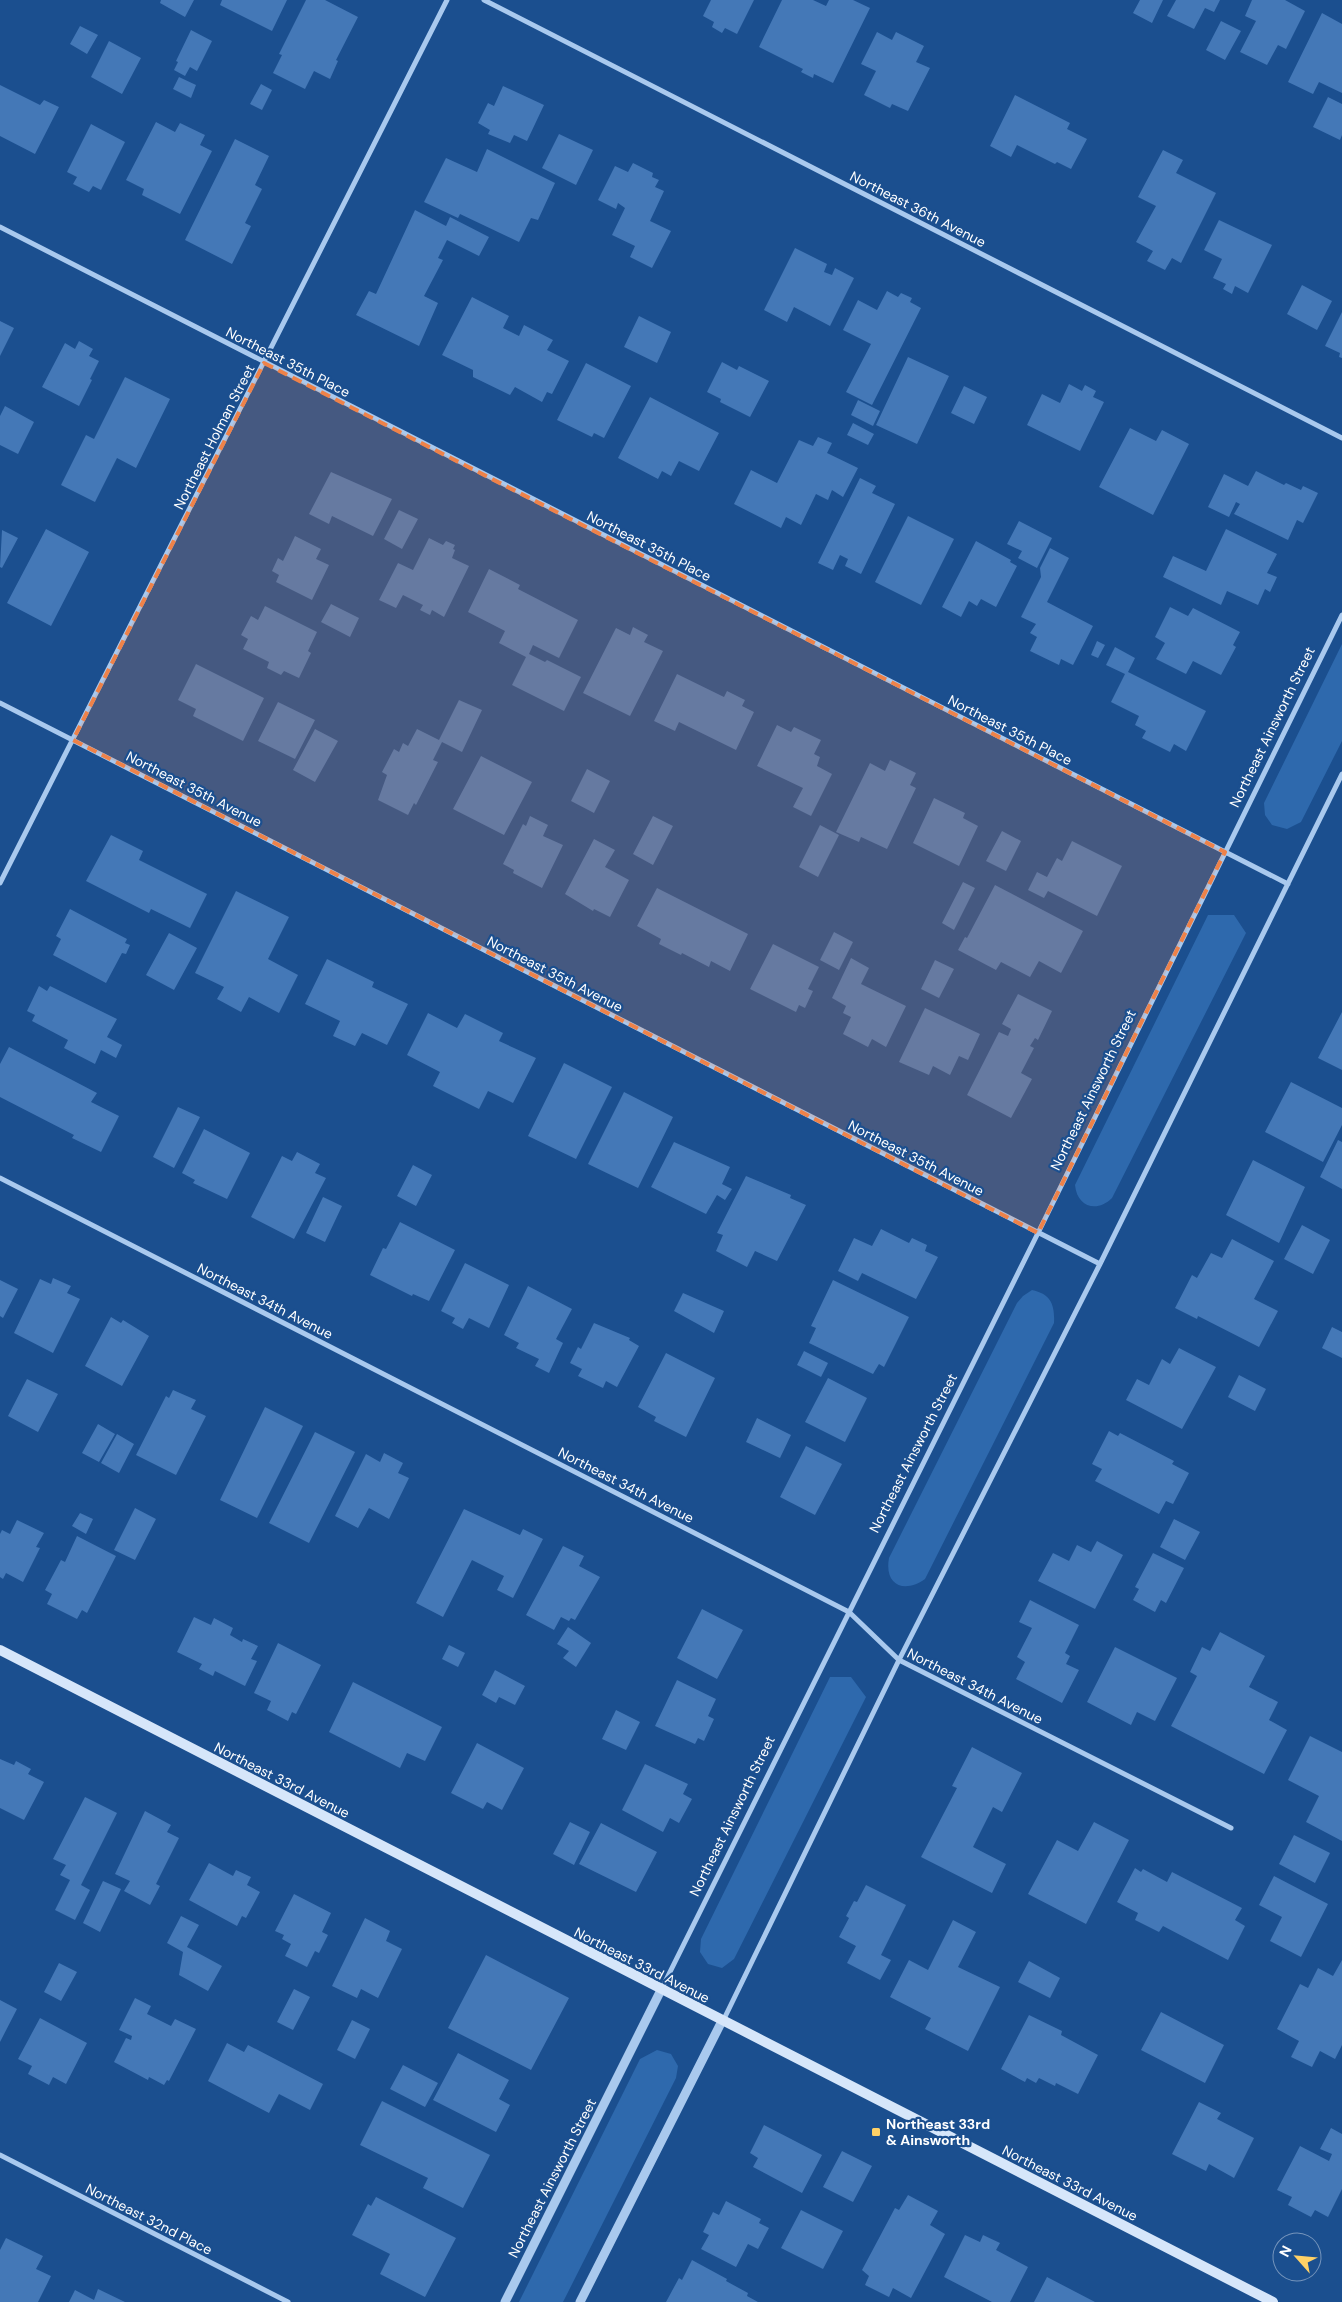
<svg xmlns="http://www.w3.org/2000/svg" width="1342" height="2302" font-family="'DM Sans',sans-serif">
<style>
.green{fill:#2e69ad}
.building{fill:#4478b7}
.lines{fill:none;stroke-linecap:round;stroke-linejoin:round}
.minor{stroke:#a9c9ee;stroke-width:5}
.tertiary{stroke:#a9c9ee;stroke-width:9}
.secondary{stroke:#d6e6fa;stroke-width:10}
.marked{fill:#ee8249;fill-opacity:0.2;stroke:#ee8249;stroke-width:4;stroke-dasharray:10 6;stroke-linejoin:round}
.poi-dot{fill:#ffd166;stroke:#1b4f8f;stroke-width:2}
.labels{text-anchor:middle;stroke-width:4.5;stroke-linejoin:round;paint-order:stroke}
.street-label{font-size:14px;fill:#fff;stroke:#1b4f8f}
.poi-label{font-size:14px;font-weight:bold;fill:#fff;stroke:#1b4f8f;text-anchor:start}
</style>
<rect width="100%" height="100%" fill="#1b4f8f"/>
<!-- green -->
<path class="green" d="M1342,644V741L1301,822L1287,829L1272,825L1265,815L1264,803Z
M1208,915H1234L1246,933L1112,1198C1097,1213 1077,1207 1075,1185Z
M1032,1290C1051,1294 1055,1305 1054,1323L925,1579C904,1594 884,1585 889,1558L1017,1303L1023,1296Z
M830,1677H851L866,1697L734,1959L722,1968L708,1964L700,1952L701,1939Z
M657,2050L671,2054L678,2066L676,2078L563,2302H519L640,2059Z"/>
<!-- building -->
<path class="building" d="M161,0H194L185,17L160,3Z
M222,0H287L272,31L220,5Z
M306,0H325L358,17L336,60L338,61L330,79L314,71L305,89L273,73L282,55L279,54Z
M711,0H754L737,34L725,28L722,33L712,27L714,22L703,16Z
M782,0H813L826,6L829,0H853L870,8L833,83L814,74L813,78L801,72L803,69L759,47Z
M1140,0H1163L1152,23L1133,13Z
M1176,0H1220L1214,12L1205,8L1194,29L1167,16Z
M1252,0H1285L1305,11L1286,49L1278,45L1267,65L1240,52L1256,21L1245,16Z
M1322,13L1342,24V93L1319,82L1313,94L1288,82Z
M1221,21L1241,31L1225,60L1206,50Z
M80,26L98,35L87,54L70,44Z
M191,30L212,41L197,71L190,67L185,76L174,70L178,62L176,61Z
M877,32L892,40L896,32L924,46L916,62L930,68L908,111L892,104L890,108L864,95L876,71L861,64Z
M109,41L141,58L122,94L91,77Z
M179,77L196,85L191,98L173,89Z
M261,84L272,90L262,110L250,104Z
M0,85L40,105L44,100L59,107L35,154L0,136Z
M503,86L544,105L527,141L514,135L510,143L488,134L490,130L478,123L488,103L494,106Z
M1015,95L1070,123L1067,129L1087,139L1071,169L1057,162L1055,164L1017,145L1011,157L990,146Z
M1328,97L1342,104V135L1340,140L1313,127Z
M156,122L175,132L180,123L205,135L200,145L212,151L180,214L142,195L144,189L126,180Z
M91,124L125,142L101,190L93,186L89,192L73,184L77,177L67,172Z
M559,134L593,150L576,185L542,168Z
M235,139L269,156L255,185L262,189L245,223L251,226L232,264L185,240Z
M487,149L555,183L538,220L531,218L519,242L460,214L458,218L424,202L446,158L477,172Z
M1163,150L1183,160L1176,173L1216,193L1181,263L1172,258L1165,270L1147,261L1153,251L1136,242L1156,206L1138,197Z
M633,163L653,173L652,177L659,180L655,187L664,191L650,221L671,231L652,268L630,257L635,246L612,235L625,208L618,203L616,209L598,200L615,166L628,172Z
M415,210L446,226L450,217L489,237L479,256L447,240L438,258L443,260L424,296L438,303L419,346L356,315L369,291L376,294Z
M1219,220L1272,245L1248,293L1235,286L1232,294L1223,289L1226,284L1213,278L1222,259L1204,250Z
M795,248L827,264L824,272L832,275L835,268L854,278L830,326L794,307L787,322L764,310Z
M1302,285L1332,301L1317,330L1287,314Z
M887,291L898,297L901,293L912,298L910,302L921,308L872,405L846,392L871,344L843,330L858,300L877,310Z
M472,297L509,316L503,328L519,336L524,325L553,340L547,350L569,361L552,394L547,392L542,402L515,387L510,395L473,377V370L442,355Z
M1342,312V358L1339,357L1340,353L1325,346Z
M639,316L671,332L657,363L624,347Z
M0,321L14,328L0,356Z
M79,341L93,349L89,356L99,361L90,379L92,380L79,406L42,387L65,343L75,349Z
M908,357L949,376L917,444L876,425Z
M722,362L737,370L739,366L769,381L750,417L720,402L721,399L707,392Z
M586,363L631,386L604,438L594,433L592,437L557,420Z
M125,377L170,399L136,468L117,458L95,502L61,485L86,435L94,439Z
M1069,384L1082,391L1085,385L1096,391L1093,397L1104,402L1080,451L1027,425L1042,394L1060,403Z
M964,386L987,397L974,424L951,413Z
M650,397L719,433L699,471L679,461L671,476L662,471L658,479L618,458Z
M858,400L880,411L873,426L851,415Z
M5,406L34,422L18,454L0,445V416Z
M853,423L874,434L868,445L847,435Z
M1130,428L1156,441L1162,430L1189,444L1153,515L1099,487Z
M818,437L832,443L827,453L858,468L843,497L832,490L828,500L816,494L801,525L786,517L781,528L734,504L751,470L777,483L799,440L813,446Z
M1256,471L1284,485L1286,483L1301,490L1303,486L1318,493L1303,523L1297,520L1288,540L1234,514L1240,504L1236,502L1229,517L1208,507L1224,474L1248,486Z
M331,472L392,499L373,536L332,516L329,524L309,514Z
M860,478L876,486L872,493L895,504L861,574L845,566L848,559L840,555L833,570L818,563Z
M399,510L418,519L402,549L384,539Z
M908,516L954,539L921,605L875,582Z
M1019,521L1052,538L1037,568L1018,558L1022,551L1007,544Z
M46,529L89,552L51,626L7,603Z
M1226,529L1277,554L1267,573L1277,577L1270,592L1265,589L1258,605L1227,591L1221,605L1163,577L1173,556L1206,571Z
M2,530L18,538L2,568L0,567Z
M295,536L321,549L316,559L329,565L312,600L276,582L279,575L272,571L278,558L283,561Z
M429,538L443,545L446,541L455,545L453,549L455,550L452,558L469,566L444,617L432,610L430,615L420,610L423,605L403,595L396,608L379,600L398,563L413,570Z
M976,541L1011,560L1010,562L1017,566L996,607L981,599L977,606L969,601L961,617L942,607Z
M1050,548L1069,558L1047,602L1093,626L1073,665L1061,659L1059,665L1030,651L1037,637L1030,633L1036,624L1021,617L1041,577L1040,568Z
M489,569L520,585L518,589L578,620L559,658L533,645L529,654L545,662L547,660L581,677L564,711L512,685L526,657L499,643L505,631L468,612Z
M331,604L359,618L350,637L321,622Z
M265,606L317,632L308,651L311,653L299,678L284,671L281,675L267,668L269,662L243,649L248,639L241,635L251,616L258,620Z
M1170,607L1188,616L1193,608L1240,632L1233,645L1236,647L1221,675L1193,661L1186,674L1156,659L1165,643L1155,637Z
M633,627L648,635L644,642L663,651L630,716L583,693L616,628L630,635Z
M1097,641L1105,645L1098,658L1091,655Z
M1115,647L1135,658L1128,672L1206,711L1186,751L1174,744L1170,752L1142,738L1146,731L1135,725L1139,716L1111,702L1125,674L1106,665Z
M196,664L264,698L243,741L193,716L196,709L178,700Z
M677,674L724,697L727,691L745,700L742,706L754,712L736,750L679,722L675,731L654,721Z
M459,700L482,710L462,752L442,742L433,760L438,762L416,805L414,803L408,815L378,800L387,775L382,772L394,749L399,752L403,743L408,746L417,729L439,740Z
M278,702L315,720L295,759L258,741Z
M777,725L791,732L794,727L821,740L814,754L820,757L817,766L832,774L811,816L793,807L803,788L757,766Z
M315,729L338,741L315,782L293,770Z
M481,756L532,782L504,835L453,809Z
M890,760L916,773L910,785L916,788L887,849L861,837L859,842L836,832L870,763L885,771Z
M587,769L610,781L594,813L571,801Z
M934,798L965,813L963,818L978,826L959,866L913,843Z
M530,816L548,825L543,836L563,845L542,888L513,873L514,870L503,864L523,824L526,826Z
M653,816L673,826L653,865L633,854Z
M820,825L839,835L818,877L799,867Z
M1002,831L1021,841L1006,871L986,861Z
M111,835L143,851L139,860L207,894L190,928L151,909L149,913L86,881Z
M594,839L615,850L605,867L629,880L610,917L594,909L593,911L565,894Z
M1072,841L1122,866L1097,916L1048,891L1044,898L1028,890L1037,872L1047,877L1057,858L1062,861Z
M963,882L975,888L954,930L942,923Z
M995,885L1083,931L1061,973L1039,961L1030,977L1001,962L996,970L958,950L965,937L967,938Z
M657,888L748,934L730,971L711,961L709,967L682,953L681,955L659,944L661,939L637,926Z
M236,891L289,917L268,959L298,975L279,1013L249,997L241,1012L217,999L224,987L195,973Z
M70,909L127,939L125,943L130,945L126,954L122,953L106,983L53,955L61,939L56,936Z
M834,932L853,942L839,970L820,960Z
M169,933L197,948L174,990L146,975Z
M773,944L819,967L808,989L813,991L805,1008L799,1005L796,1012L750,989Z
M851,958L869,968L861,984L906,1006L886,1047L872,1039L868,1047L843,1034L851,1017L843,1013L846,1006L832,998Z
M327,959L374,982L372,987L408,1004L387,1045L362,1033L355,1046L333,1036L340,1021L305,1004Z
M935,960L954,969L939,998L921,989Z
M39,986L47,991L50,986L117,1019L107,1037L122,1045L116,1058L101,1050L95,1064L64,1048L68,1040L32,1021L35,1015L27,1011Z
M1018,994L1052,1011L1038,1040L1035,1038L1030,1046L1034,1048L1021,1073L1032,1079L1011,1118L967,1095L999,1032L1008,1036L1011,1029L1002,1024Z
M925,1008L980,1034L968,1060L959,1056L950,1075L933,1066L929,1075L899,1062Z
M1342,1012V1070L1318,1058Z
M428,1013L457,1028L465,1014L503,1033L499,1041L536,1058L513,1103L488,1091L479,1109L433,1086L440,1072L407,1055Z
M9,1047L97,1093L91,1102L119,1116L101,1152L72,1138L74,1135L0,1097V1064Z
M564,1063L612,1087L576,1159L528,1136Z
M1291,1082L1342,1108V1125L1323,1162L1265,1132Z
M624,1092L673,1117L638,1188L588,1164Z
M178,1107L200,1117L174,1168L153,1157Z
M204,1129L250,1153L227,1199L193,1183L195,1180L182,1173Z
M1338,1140L1342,1142V1189L1320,1177Z
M674,1142L730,1167L722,1184L732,1189L725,1200L717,1195L706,1214L651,1187Z
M297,1152L320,1164L315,1173L326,1178L294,1239L251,1217L282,1156L292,1161Z
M1253,1160L1305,1187L1279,1243L1226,1215Z
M413,1165L432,1175L416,1206L397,1196Z
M746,1176L791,1195L790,1198L806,1205L777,1261L755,1251L747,1267L716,1251L723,1235L717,1233Z
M323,1197L342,1206L325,1242L306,1233Z
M400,1222L455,1250L429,1301L413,1294L412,1296L370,1275L383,1248L386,1249Z
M1302,1225L1330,1240L1313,1274L1284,1259Z
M881,1229L909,1243L912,1238L927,1245L925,1251L938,1257L916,1299L862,1273L858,1281L838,1271L854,1238L872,1246Z
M1232,1239L1274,1261L1254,1299L1278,1311L1259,1347L1198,1316L1197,1319L1175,1308L1192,1275L1197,1278L1211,1253L1222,1258Z
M465,1263L509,1285L489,1328L469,1318L463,1329L452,1323L455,1318L441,1311Z
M53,1278L71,1286L67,1293L80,1299L53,1353L14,1333L40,1279L51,1284Z
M0,1280L18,1289L3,1318L0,1316Z
M833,1280L909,1317L884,1367L879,1364L873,1374L809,1343L816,1328L811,1326Z
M528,1286L572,1309L556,1339L563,1343L549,1373L535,1366L539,1359L516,1348L519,1343L504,1335Z
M683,1293L724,1311L714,1333L674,1311Z
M111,1317L121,1323L123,1320L149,1336L122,1386L85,1366Z
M594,1323L630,1338L629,1340L639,1346L617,1387L606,1381L603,1388L578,1376L582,1369L570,1363L578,1347L581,1349Z
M1332,1327L1342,1332V1358L1322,1348Z
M1179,1348L1216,1367L1182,1429L1126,1400L1137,1379L1149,1385L1162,1359L1170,1364Z
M804,1351L828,1363L821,1377L797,1365Z
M666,1353L715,1378L686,1437L654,1421L656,1417L638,1407Z
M1239,1375L1266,1389L1255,1411L1228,1397Z
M828,1378L867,1398L845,1442L805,1422Z
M27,1379L58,1394L38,1432L8,1416Z
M173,1390L196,1400L191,1409L206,1416L176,1475L136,1455L166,1396L169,1398Z
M265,1407L303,1426L257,1518L220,1500Z
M757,1418L791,1435L780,1458L746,1442Z
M98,1424L115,1434L99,1462L82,1453Z
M1109,1431L1118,1436L1120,1433L1174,1461L1172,1464L1189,1473L1173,1504L1166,1501L1159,1514L1095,1481L1102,1469L1092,1464Z
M315,1432L355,1452L309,1543L269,1523Z
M117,1434L134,1444L119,1473L101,1463Z
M806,1446L842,1464L815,1515L780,1497Z
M384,1453L403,1463L398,1473L409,1478L389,1519L369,1508L358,1528L335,1516L366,1454L380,1462Z
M135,1508L156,1519L135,1560L114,1550Z
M464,1509L520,1535L523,1529L543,1539L513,1598L497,1590L504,1576L472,1560L443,1617L416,1603Z
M80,1513L93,1519L86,1534L72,1526Z
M1174,1519L1200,1532L1185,1560L1160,1547Z
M17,1520L44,1533L36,1547L40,1548L23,1582L6,1573L3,1579L0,1577V1534L2,1530L10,1534Z
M77,1536L116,1556L87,1613L82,1610L77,1619L47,1604L52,1594L45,1590L61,1560L65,1562Z
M1097,1541L1123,1555L1095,1609L1038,1581L1053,1553L1069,1561L1077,1545L1091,1552Z
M563,1546L584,1556L579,1566L600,1577L575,1620L571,1618L569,1621L561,1617L554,1630L526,1615Z
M1153,1553L1184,1568L1166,1603L1161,1600L1155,1612L1133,1600L1139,1589L1135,1587Z
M1030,1600L1079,1625L1065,1653L1070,1656L1066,1664L1079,1670L1062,1703L1016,1679L1025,1662L1017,1657L1032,1628L1019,1622Z
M702,1609L743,1630L717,1679L677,1658Z
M194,1617L211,1625L214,1618L233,1628L230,1635L242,1642L243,1639L258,1646L251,1659L257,1661L245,1686L215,1671L213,1676L199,1669L202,1664L177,1652Z
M568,1627L591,1643L576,1667L563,1658L569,1651L557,1644Z
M1220,1632L1265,1656L1249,1687L1278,1702L1269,1720L1287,1730L1264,1774L1171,1726L1197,1676L1190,1672L1202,1647L1210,1651Z
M278,1643L321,1665L296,1714L292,1712L288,1721L267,1710L271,1701L254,1693Z
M449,1645L465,1653L458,1667L442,1659Z
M1115,1647L1177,1678L1155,1721L1137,1712L1131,1725L1087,1702Z
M495,1670L525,1686L515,1705L499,1697L496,1703L482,1695Z
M677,1680L716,1699L708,1716L714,1719L704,1741L698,1738L695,1744L655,1726Z
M353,1682L442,1727L425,1761L407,1753L400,1768L329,1732Z
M616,1710L640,1722L626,1750L602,1739Z
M1310,1736L1342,1752V1841L1306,1822L1319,1796L1288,1780Z
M477,1743L524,1768L502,1810L487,1802L483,1809L451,1793Z
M972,1747L1022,1773L1002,1812L993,1807L973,1847L1006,1864L992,1893L921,1857L957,1788L952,1786Z
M0,1759L14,1765L16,1761L31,1769L28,1774L44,1782L24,1820L0,1808Z
M645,1764L688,1784L683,1794L692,1799L679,1823L670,1818L663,1832L622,1810Z
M85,1797L117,1813L81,1885L90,1890L75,1920L55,1910L70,1880L60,1875L66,1865L53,1859Z
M145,1811L171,1825L167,1832L179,1838L156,1884L160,1886L150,1905L124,1891L130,1881L115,1874Z
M570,1822L590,1832L574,1865L553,1854Z
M1094,1822L1129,1840L1086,1924L1028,1894L1057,1840L1078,1851Z
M601,1823L657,1852L636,1892L579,1864Z
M1294,1835L1330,1853L1315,1883L1279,1864Z
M209,1863L233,1876L236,1870L251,1877L247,1885L260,1892L246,1918L242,1916L237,1926L189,1900Z
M1135,1868L1141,1872L1143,1869L1167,1882L1172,1872L1242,1908L1235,1920L1245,1926L1228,1960L1163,1926L1159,1932L1135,1920L1138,1913L1117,1902Z
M1274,1876L1328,1904L1301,1957L1270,1941L1282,1917L1259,1905Z
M103,1881L121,1889L100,1932L83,1923Z
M866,1885L906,1905L881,1955L891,1960L880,1980L847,1963L856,1946L839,1937L849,1918L846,1916L854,1901L857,1902Z
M294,1894L331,1913L322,1932L328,1935L319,1953L315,1951L307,1967L285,1956L291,1944L282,1939L284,1935L275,1931Z
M181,1916L199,1925L187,1947L222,1966L208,1991L179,1975L183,1952L167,1943Z
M365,1918L390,1931L386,1941L402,1949L378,1998L361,1989L357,1998L332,1986Z
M953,1920L976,1932L958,1967L1000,1987L968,2051L925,2029L931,2018L890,1997L909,1960L928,1970Z
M486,1955L569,1998L531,2070L448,2028Z
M1342,1960V2045L1335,2059L1320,2051L1312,2067L1291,2057L1299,2041L1277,2029L1300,1984L1308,1988L1318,1968L1333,1976Z
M1029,1961L1060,1978L1050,1998L1018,1982Z
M59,1963L77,1972L61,2001L44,1992Z
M294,1989L310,1997L293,2030L277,2022Z
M135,1998L151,2006L147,2014L171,2026L175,2019L196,2029L169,2081L167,2080L164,2085L149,2077L148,2080L114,2062L126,2038L131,2040L132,2036L119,2030Z
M0,2000L17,2009L0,2042Z
M1161,2012L1224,2045L1205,2083L1141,2050Z
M1029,2015L1062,2031L1061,2035L1098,2055L1078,2094L1056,2083L1055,2086L1039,2078L1036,2083L1027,2078L1025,2082L1001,2069Z
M40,2018L87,2043L66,2084L53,2077L49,2085L28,2074L32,2066L18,2059Z
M352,2020L370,2029L355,2059L337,2050Z
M227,2043L244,2052L248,2045L323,2084L310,2110L279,2094L269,2113L208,2081Z
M458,2053L509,2080L499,2099L510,2105L496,2132L433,2100Z
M403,2065L438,2083L425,2107L390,2089Z
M382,2101L490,2155L463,2208L423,2188L428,2178L360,2145Z
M1199,2102L1221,2113L1217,2119L1254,2138L1234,2178L1209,2164L1206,2171L1172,2154Z
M764,2125L822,2155L802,2193L753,2167L758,2158L750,2153Z
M1331,2128L1342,2134V2189L1328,2217L1315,2210L1311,2217L1288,2205L1292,2197L1277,2190L1300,2146L1329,2161L1332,2154L1320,2149Z
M842,2151L872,2166L853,2202L823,2187Z
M908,2195L938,2211L930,2225L945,2234L911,2298L893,2288L889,2297L865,2285L869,2276L862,2270L895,2208L899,2210Z
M376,2197L456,2238L425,2297L380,2274L390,2254L352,2235L368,2204L371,2206Z
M726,2201L761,2219L759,2223L769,2228L758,2249L748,2244L736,2267L701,2249L709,2235L703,2232L713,2212L719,2215Z
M801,2210L843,2231L823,2269L781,2248Z
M965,2235L980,2242L983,2235L1000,2243L996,2250L1028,2267L1010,2302H992L944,2277Z
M6,2238L43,2256L36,2269L51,2276L38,2302H0V2250Z
M692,2260L727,2279L726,2281L748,2293L747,2296L758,2302H666L679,2278L682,2280Z
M1047,2277L1095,2302H1034Z
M98,2289L125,2302H69L75,2290L94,2300Z"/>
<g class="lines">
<!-- minor -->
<path class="minor" d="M484,0L1342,438
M0,227L1288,884
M0,703L1100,1264
M0,883L447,0
M0,1178L849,1612L899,1660L1231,1828
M661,1990L1038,1233L1342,615
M723,2021L899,1660L1100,1264L1342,774
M0,2155L288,2302"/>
<!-- tertiary -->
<path class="tertiary" d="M505,2302L661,1990
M580,2302L722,2021"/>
<!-- secondary -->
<path class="secondary" d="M0,1650L1273,2302"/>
</g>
<!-- marked area -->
<path class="marked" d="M264,363L1225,852L1038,1233L73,740Z"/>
<!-- markers -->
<rect class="poi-dot" x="871" y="2127" width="10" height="10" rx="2.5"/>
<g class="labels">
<!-- street labels -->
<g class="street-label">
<text transform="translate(918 209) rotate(27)" y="5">Northeast 36th Avenue</text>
<text transform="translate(288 362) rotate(27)" y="5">Northeast 35th Place</text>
<text transform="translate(214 437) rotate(-63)" y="5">Northeast Holman Street</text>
<text transform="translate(649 546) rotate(27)" y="5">Northeast 35th Place</text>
<text transform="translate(1272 727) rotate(-64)" y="5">Northeast Ainsworth Street</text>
<text transform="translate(1010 730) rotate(27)" y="5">Northeast 35th Place</text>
<text transform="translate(194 789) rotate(27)" y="5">Northeast 35th Avenue</text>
<text transform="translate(555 974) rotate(27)" y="5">Northeast 35th Avenue</text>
<text transform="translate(1093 1090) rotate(-64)" y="5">Northeast Ainsworth Street</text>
<text transform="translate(916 1158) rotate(27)" y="5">Northeast 35th Avenue</text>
<text transform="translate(265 1301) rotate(27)" y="5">Northeast 34th Avenue</text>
<text transform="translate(913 1453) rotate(-63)" y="5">Northeast Ainsworth Street</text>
<text transform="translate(626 1485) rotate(27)" y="5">Northeast 34th Avenue</text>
<text transform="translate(975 1686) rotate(27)" y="5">Northeast 34th Avenue</text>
<text transform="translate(282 1780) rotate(27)" y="5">Northeast 33rd Avenue</text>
<text transform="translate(732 1816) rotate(-64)" y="5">Northeast Ainsworth Street</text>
<text transform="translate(642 1965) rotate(27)" y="5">Northeast 33rd Avenue</text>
<text transform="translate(552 2178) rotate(-63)" y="5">Northeast Ainsworth Street</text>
<text transform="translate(1070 2183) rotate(27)" y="5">Northeast 33rd Avenue</text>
<text transform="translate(149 2219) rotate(27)" y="5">Northeast 32nd Place</text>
</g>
<!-- poi labels -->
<g class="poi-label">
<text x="886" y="2129">Northeast 33rd<tspan x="886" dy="16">&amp; Ainsworth</tspan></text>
</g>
</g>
<!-- north arrow -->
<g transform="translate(1297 2257) rotate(297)"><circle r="24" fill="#1b4f8f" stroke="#7695bc"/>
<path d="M0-4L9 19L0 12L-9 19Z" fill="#ffd166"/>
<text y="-8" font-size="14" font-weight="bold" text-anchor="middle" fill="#ffffff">N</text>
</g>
</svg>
